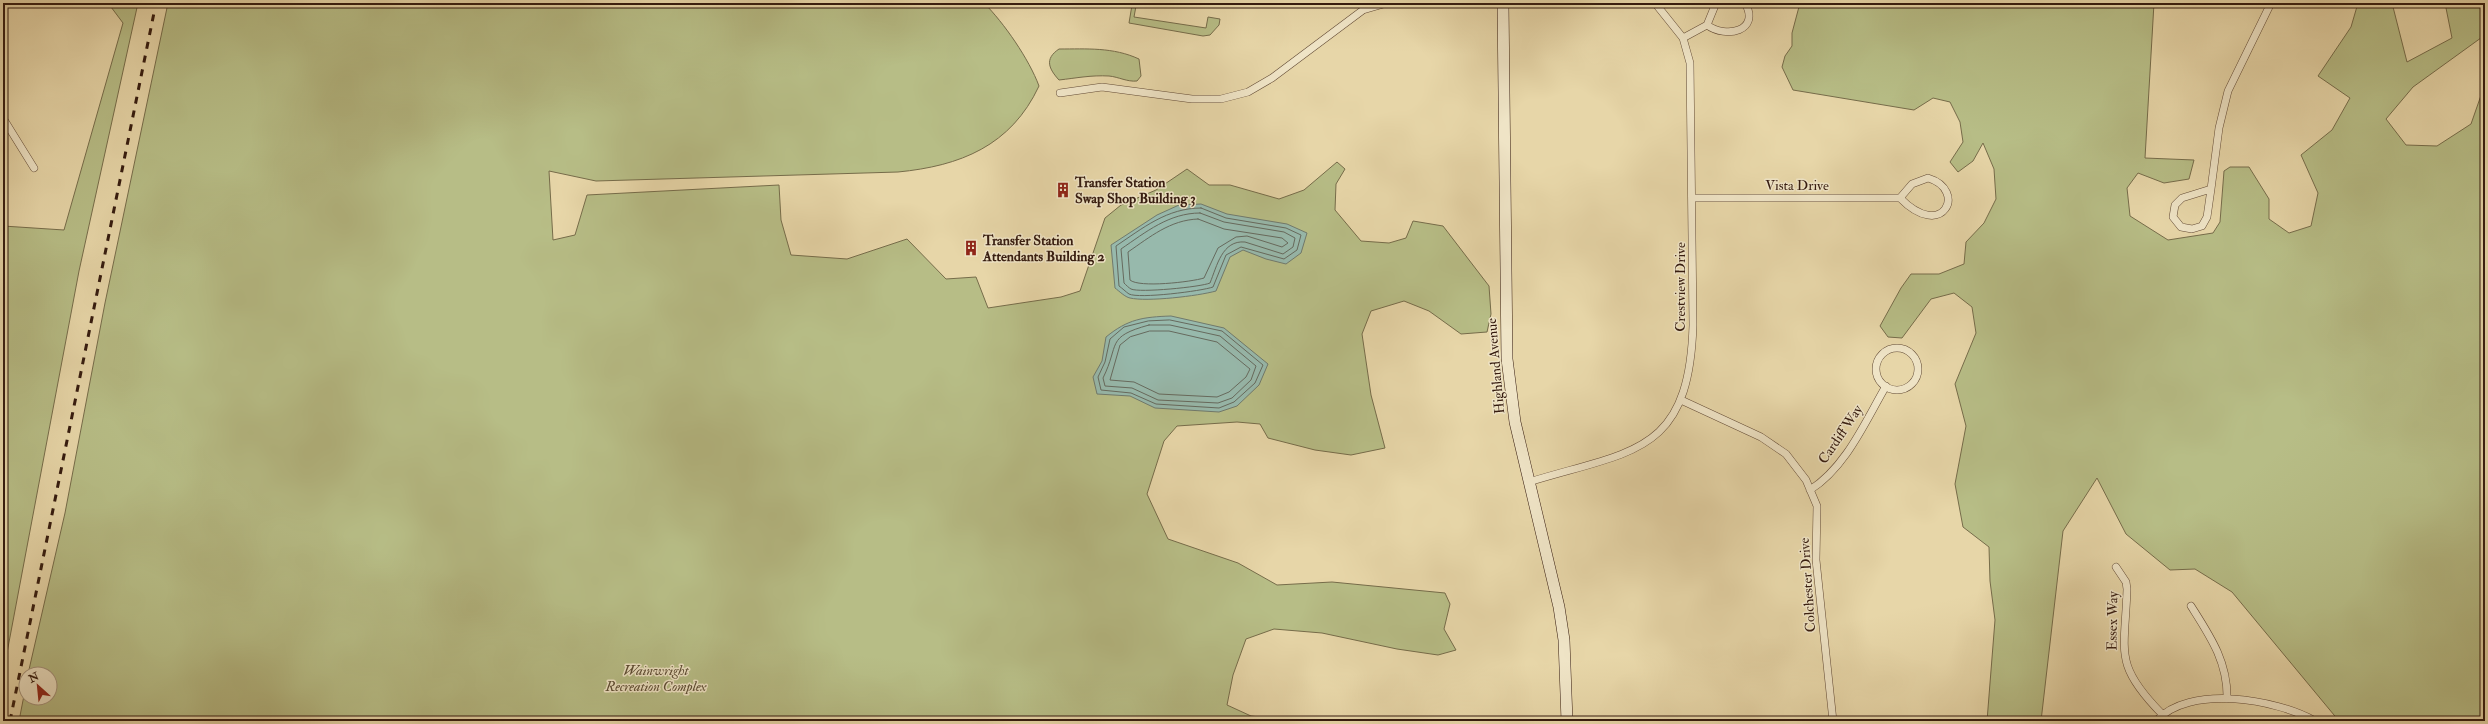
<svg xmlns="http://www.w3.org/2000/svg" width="2488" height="724" font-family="'IM FELL Double Pica',serif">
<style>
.green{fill:#b7bd86;stroke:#766c4a}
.water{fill:#97b9ac;stroke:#707a6d}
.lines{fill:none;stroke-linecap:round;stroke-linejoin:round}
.shore{stroke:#666a5e;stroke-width:1}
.street-casing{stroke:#624a35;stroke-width:8}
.secondary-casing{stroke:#351b0f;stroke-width:12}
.street{stroke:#efe4c6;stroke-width:7}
.secondary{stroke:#efe4c6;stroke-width:11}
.rail{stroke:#351b0f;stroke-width:3;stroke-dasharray:7 7;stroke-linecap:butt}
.labels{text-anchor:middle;stroke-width:3;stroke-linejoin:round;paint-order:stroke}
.poi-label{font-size:14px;font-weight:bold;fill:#351b0f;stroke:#efe4c6;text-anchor:start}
.street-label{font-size:14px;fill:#351b0f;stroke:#efe4c6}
.park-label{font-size:14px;font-style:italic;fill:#5c4c33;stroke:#efe4c6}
</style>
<rect width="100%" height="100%" fill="#e7d6a8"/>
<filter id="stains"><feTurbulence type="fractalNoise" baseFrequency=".005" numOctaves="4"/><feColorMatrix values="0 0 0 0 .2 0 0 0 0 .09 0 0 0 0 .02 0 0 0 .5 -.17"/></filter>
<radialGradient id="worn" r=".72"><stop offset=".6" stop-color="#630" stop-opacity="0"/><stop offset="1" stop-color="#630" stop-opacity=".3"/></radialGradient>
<!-- green -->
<path class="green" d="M108,3H138L79,271L3,674V226L64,230L123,23Z
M168,3H984C1004,23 1029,59 1039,86C1011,146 960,166 898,172L596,181L549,171L553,240L575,235L587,195L779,185L781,220L791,255L847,259L907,239L946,279L976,277L988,308L1061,297L1080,291L1105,218L1121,205L1156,190L1187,169L1209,185H1230L1279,199L1304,190L1337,162L1345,169L1336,184L1335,210L1361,241L1389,243L1406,238L1413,221L1443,226L1489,286L1491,314L1487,332L1461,334L1429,311L1404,301L1371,311L1362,334L1371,395L1385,448L1351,455L1315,450L1268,438L1260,424L1237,422L1177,426L1164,441L1147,494L1168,539L1238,563L1277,585L1332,582L1445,593L1450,604L1444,629L1456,650L1438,655L1397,649L1322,633L1274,629L1246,639L1233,675L1227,705L1251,716L1294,721H19L26,685V698H50V674H28L65,513L105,303Z
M1800,3H2154L2145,158L2194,160L2189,179L2164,183L2138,173L2127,188L2130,216L2168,240L2213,233L2220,222L2224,171L2230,167H2249L2269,199V219L2289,233L2311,226L2318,193L2301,155L2332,130L2350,98L2318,76L2351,27L2358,3H2392L2407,62L2452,38L2445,3H2479L2485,8V35L2413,87L2386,119L2406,145L2437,146L2471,124L2485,84V721H2339L2232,592L2195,569L2170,570L2126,534L2097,478L2063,531L2041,721H1987L1995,620L1990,581L1989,547L1963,527L1955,484L1966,426L1955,384L1976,333L1972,307L1954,293L1931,299L1902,338L1888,337L1880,326L1901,288L1911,274H1939L1964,264L1966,242L1984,223L1996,199L1994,169L1983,143L1973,161L1958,172L1950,162L1963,142L1960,122L1950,102L1933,98L1914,110L1793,90L1782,67L1785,56L1792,46V33Z
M1132,5L1136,6L1134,17L1206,28L1208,17L1220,19L1219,25L1210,35L1203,36L1129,23Z
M1059,49C1087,49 1113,47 1139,59L1141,76L1137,81C1127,82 1119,77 1109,76C1091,75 1077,78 1059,80C1049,69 1044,59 1059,49Z"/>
<!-- water -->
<path class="water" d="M1201,204L1227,214L1287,224L1307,233L1301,253L1286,264L1266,259L1243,250L1230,257L1216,291C1198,296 1147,302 1130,298C1125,297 1119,291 1115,288L1111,245L1157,215L1179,205Z
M1171,316L1224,328L1268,364L1259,385L1237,406L1219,412L1155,408L1130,396L1097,394L1093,377L1102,361L1106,337C1128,319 1143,317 1171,316Z"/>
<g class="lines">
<!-- shore -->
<path class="shore" d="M1201,208L1226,218L1286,228L1301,235L1297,250L1284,259L1241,247L1226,255L1213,287C1202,291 1139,299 1129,294C1126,292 1122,288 1119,286L1116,246C1143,228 1167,208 1201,208Z
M1200,213L1224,222L1284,232L1295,238L1293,247L1283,254L1245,242C1222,240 1217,266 1210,283C1201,287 1139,293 1131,289C1129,288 1126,285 1124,283L1121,249C1146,232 1169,213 1200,213Z
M1198,219L1224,229L1282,238L1288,243L1282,247L1247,236L1236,237L1218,248L1204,278C1191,282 1139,288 1130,280L1128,252C1150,237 1170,220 1198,219Z
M1170,320L1222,331L1263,365L1255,383L1234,402L1219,408L1156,404L1131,393L1101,390L1098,377L1105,362L1110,339L1124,327L1148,321Z
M1149,325H1170L1220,336L1256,366L1251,380L1232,398L1218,403L1158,400L1132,388L1105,386L1103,378C1120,344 1105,337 1149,325Z
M1150,331H1169L1217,342L1250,369L1246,377L1229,392L1217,397L1159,394L1134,382L1110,380L1120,345L1130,337Z"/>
<defs>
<path id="street" d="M1707,25C1726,39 1761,31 1745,3
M1683,38L1707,25L1716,3
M1060,93L1102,87L1192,99H1221L1248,92L1272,78L1363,10L1387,3
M3,118L34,168
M1928,178C1968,190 1943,242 1900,198L1912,184Z
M2211,189L2219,128L2228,91L2271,3
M2211,189L2207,217L2202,226L2192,229L2181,227L2173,217L2175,205L2182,198Z
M1693,198H1900
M1876 369a21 21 0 1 1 42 0a21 21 0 1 1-42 0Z
M1681,400L1761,437L1786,454L1806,480L1817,506L1816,560L1833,721
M1529,482C1633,450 1689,455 1693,325L1690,63L1683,38L1655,3
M1810,490C1846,467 1865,422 1886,386
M2116,567L2126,582L2127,589C2125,653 2113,664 2162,714
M2191,606C2210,636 2228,662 2227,699
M2156,721C2189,684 2276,699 2315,721"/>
<path id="secondary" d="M1503,3L1507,359L1515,422L1559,607L1564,640L1567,721"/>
</defs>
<!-- street casing -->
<use href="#street" class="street-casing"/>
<!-- secondary casing -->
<use href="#secondary" class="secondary-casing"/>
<!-- street -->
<use href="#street" class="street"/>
<!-- secondary -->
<use href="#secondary" class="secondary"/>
<!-- rail -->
<path class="rail" d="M10,721L156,3"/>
</g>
<!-- icons -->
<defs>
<symbol id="building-bare" viewBox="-9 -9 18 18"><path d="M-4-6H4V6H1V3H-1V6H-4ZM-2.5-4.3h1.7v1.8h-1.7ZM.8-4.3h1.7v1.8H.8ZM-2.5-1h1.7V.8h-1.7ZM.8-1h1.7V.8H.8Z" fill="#8f2418" stroke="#efe4c6" stroke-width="2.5" paint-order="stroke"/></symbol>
</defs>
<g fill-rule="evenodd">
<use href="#building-bare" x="1052" y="179" width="22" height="22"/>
<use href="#building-bare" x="960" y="237" width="22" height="22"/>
</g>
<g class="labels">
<!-- poi labels -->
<g class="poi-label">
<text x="1075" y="187">Transfer Station<tspan x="1075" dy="16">Swap Shop Building 3</tspan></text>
<text x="983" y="245">Transfer Station<tspan x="983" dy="16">Attendants Building 2</tspan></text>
</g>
<!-- street labels -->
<g class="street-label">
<text x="1797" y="190">Vista Drive</text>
<text transform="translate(1680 287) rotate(-90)" y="5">Crestview Drive</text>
<text transform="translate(1495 366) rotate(-95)" y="5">Highland Avenue</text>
<text transform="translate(1840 434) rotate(-56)" y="5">Cardiff Way</text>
<text transform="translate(1807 585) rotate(-94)" y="5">Colchester Drive</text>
<text transform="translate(2112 621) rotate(-89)" y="5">Essex Way</text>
</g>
<!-- park labels -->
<g class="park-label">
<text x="656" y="675">Wainwright<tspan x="656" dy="16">Recreation Complex</tspan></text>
</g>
</g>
<!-- margin -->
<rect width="2488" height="724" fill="none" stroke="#e7d6a8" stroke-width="16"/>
<rect x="4" y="4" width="2480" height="716" fill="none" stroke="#351b0f" stroke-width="2"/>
<rect x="8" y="8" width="2472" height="708" fill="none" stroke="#351b0f"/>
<!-- north arrow -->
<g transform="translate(38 686) rotate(333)"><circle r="19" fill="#efe4c6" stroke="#a5947d"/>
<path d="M0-3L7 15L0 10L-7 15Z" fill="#8f2418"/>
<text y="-6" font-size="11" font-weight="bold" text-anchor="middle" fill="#351b0f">N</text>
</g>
<rect width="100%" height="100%" filter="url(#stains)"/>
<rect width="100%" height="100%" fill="url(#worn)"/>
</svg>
